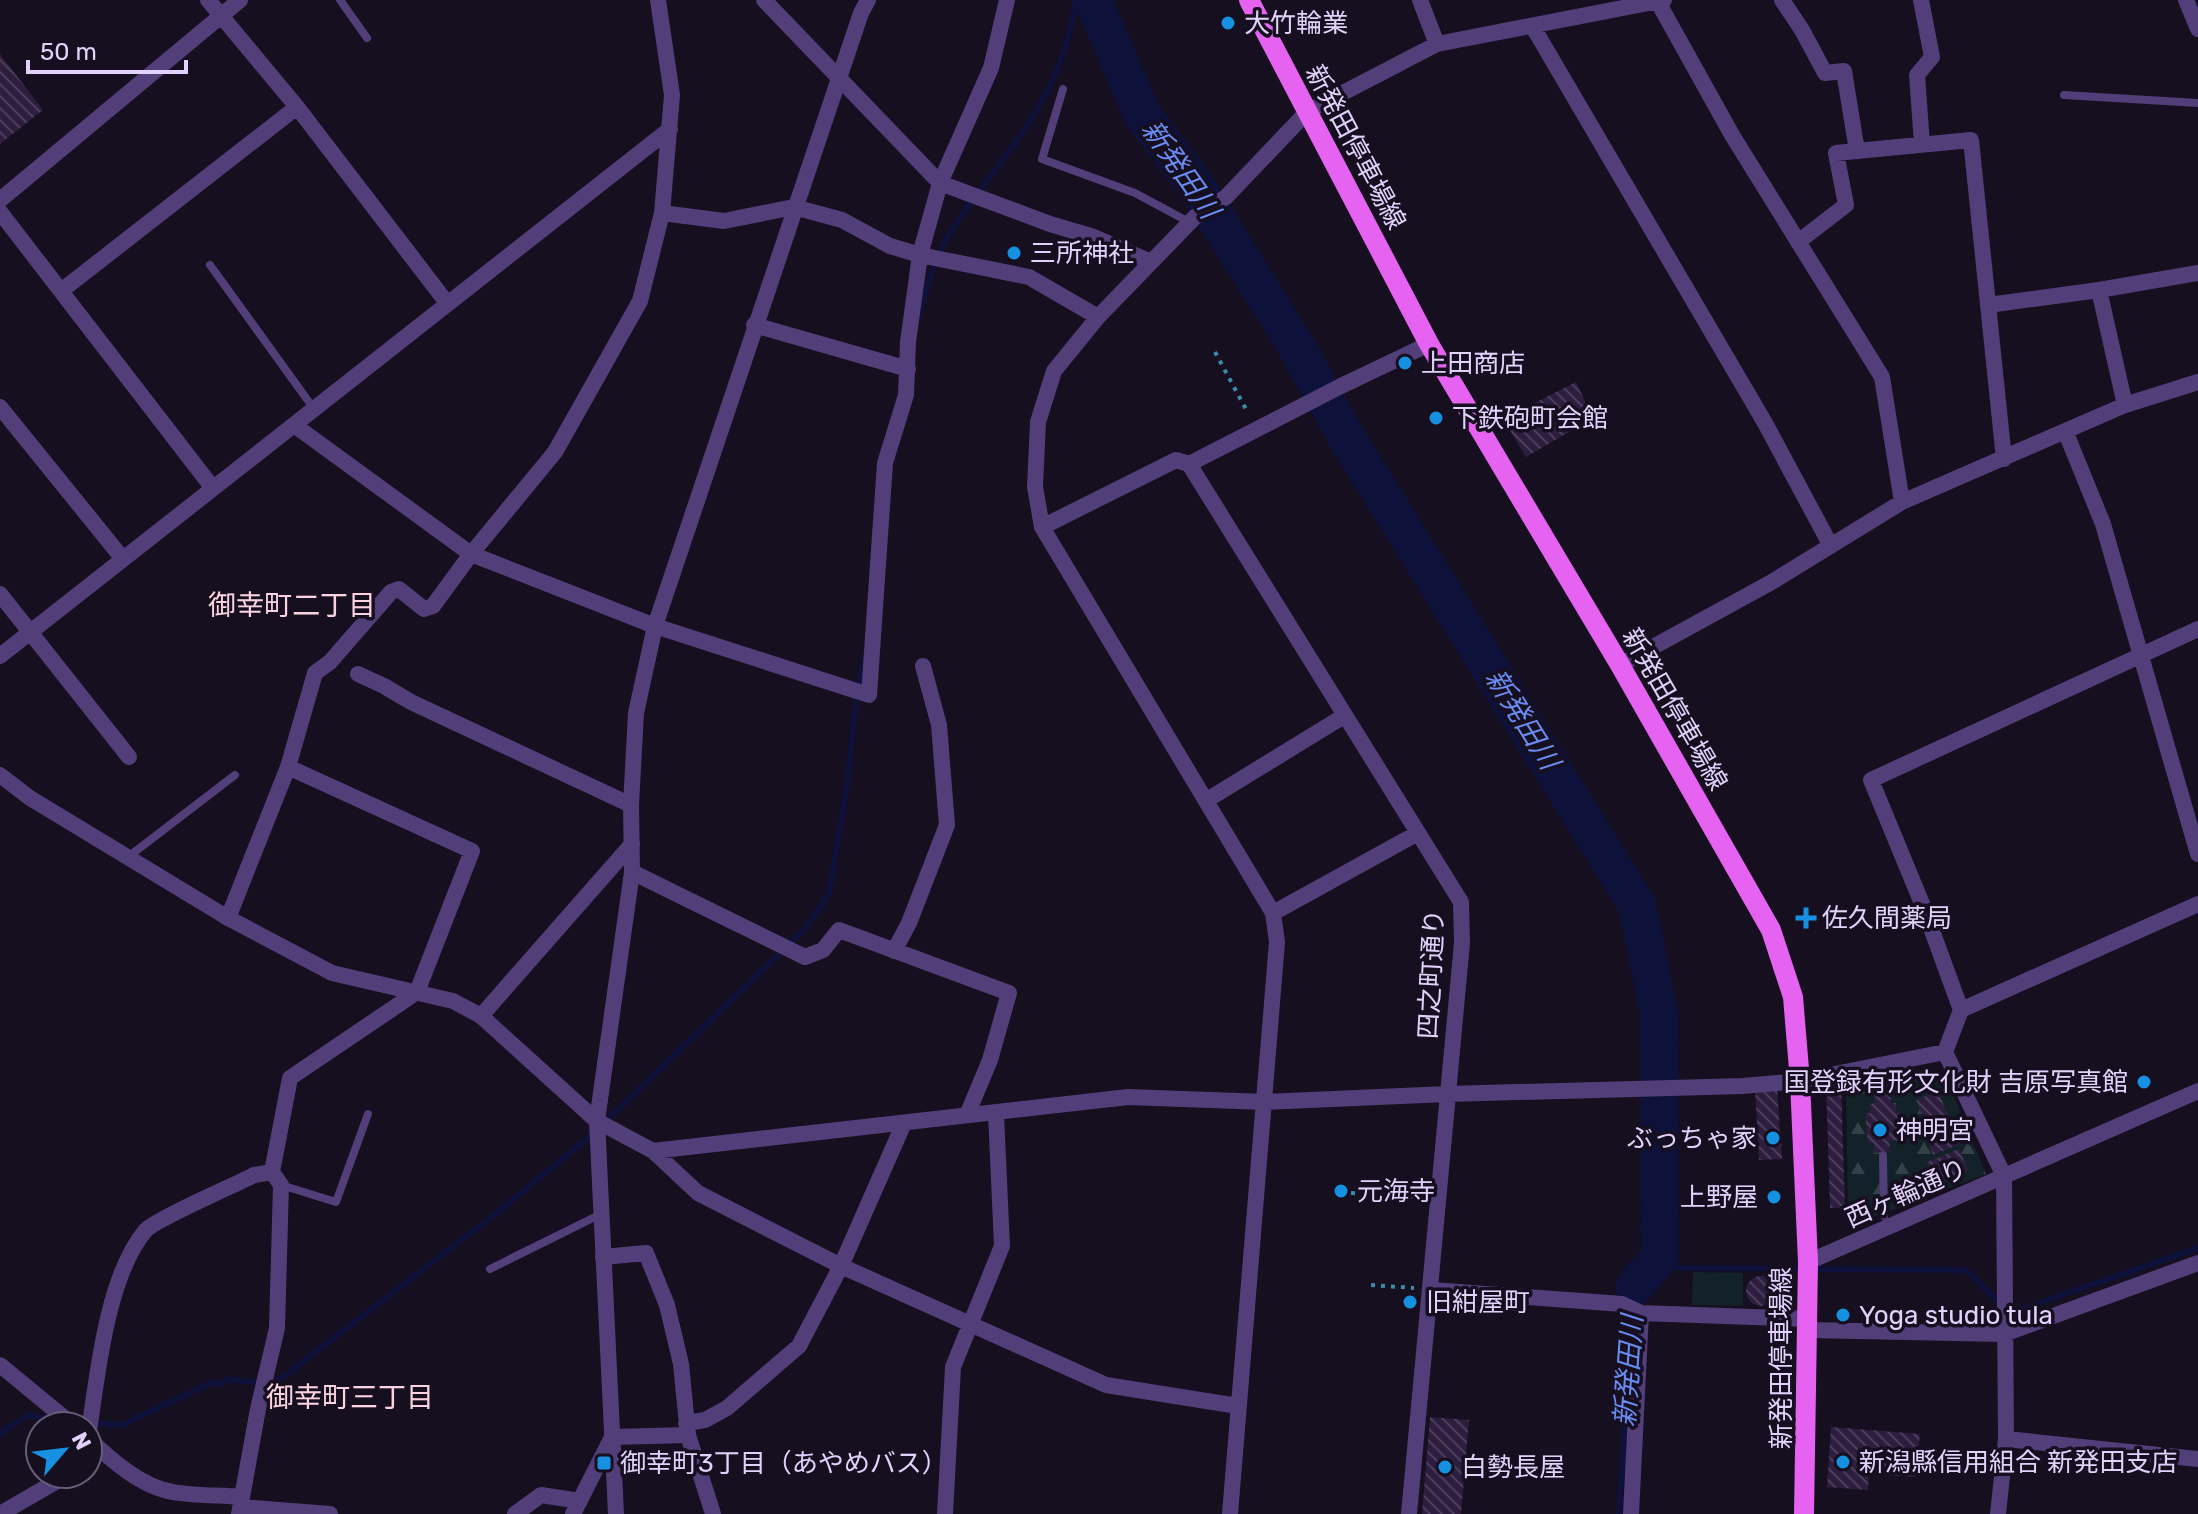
<svg xmlns="http://www.w3.org/2000/svg" width="2198" height="1514" font-family="Rubik,'Noto Sans JP',sans-serif">
<style>
.green{fill:#122228}
.forest{fill:url(#forest-firs)}
.lines{fill:none;stroke-linecap:round;stroke-linejoin:round}
.stream{stroke:#0e1139;stroke-width:6}
.river{stroke:#0e1139;stroke-width:38}
.building{fill:url(#building-back-hatch)}
.path{stroke:#398da6;stroke-width:4;stroke-dasharray:4 6;stroke-linecap:butt}
.service{stroke:#523e79;stroke-width:8}
.minor{stroke:#523e79;stroke-width:16}
.tertiary{stroke:#523e79;stroke-width:16}
.primary{stroke:#e563f0;stroke-width:20}
.poi-dot{fill:#1691e2;stroke:#160f1f;stroke-width:3}
.labels{text-anchor:middle;stroke-width:7;stroke-linejoin:round;paint-order:stroke}
.poi-label{font-size:26px;fill:#e2d1fb;stroke:#160f1f;text-anchor:start}
.street-label{font-size:26px;fill:#e2d1fb;stroke:#160f1f}
.water-label{font-size:28px;font-style:italic;fill:#698af1;stroke:#160f1f}
.neighbourhood-label{font-size:28px;fill:#fbd3e0;stroke:#160f1f}
</style>
<defs>
<pattern id="forest-firs" width="22" height="20" patternUnits="userSpaceOnUse" patternTransform="scale(2)"><rect width="22" height="20" fill="#122228"/><path d="M5 1l3.5 6h-7zM16 11l3.5 6h-7z" fill="#344148"/></pattern>
<pattern id="building-back-hatch" width="6" height="6" patternUnits="userSpaceOnUse" patternTransform="scale(2)"><rect width="6" height="6" fill="#2d1d3e"/><path d="M-1 5l2 2M0 0l6 6M5-1l2 2" fill="none" stroke="#4b3d5b"/></pattern>
</defs>
<rect width="100%" height="100%" fill="#160f1f"/>
<!-- green -->
<path class="green" d="M1693,1272L1743,1273V1306L1692,1305Z"/>
<!-- forest -->
<path class="forest" d="M1901,1067L1946,1077L1986,1174L1848,1227L1846,1074Z"/>
<g class="lines">
<!-- stream -->
<path class="stream" d="M917,321C928,290 933,258 952,230C992,168 1043,120 1065,48C1070,31 1075,17 1075,0
M603,1124L805,929L829,894L847,785L858,685L865,656
M1660,1257L1679,1268L1966,1270L2010,1313L2198,1248
M73,1422L122,1425L211,1383H224L226,1379L274,1384L498,1212L595,1132
M0,1434L28,1415L58,1420
M1619,1514L1634,1287"/>
<!-- river -->
<path class="river" d="M1093,0L1142,114L1196,186L1298,349L1345,435L1637,905L1659,1013L1660,1257L1634,1287"/>
</g>
<!-- building -->
<path class="building" d="M0,54L43,110L0,144Z
M1576,382L1593,418L1526,457L1503,419Z
M1841,1079L1845,1208H1830L1826,1080Z
M1777,1087L1782,1159L1759,1160L1755,1088Z
M1890,1091L1891,1103H1896V1112L1900,1111L1903,1140L1889,1141L1890,1151L1874,1153V1143H1868L1865,1113H1871L1870,1104L1875,1103L1874,1092Z
M1938,1091L1960,1144L1933,1155L1926,1137L1931,1135L1916,1100Z
M1959,1149L1968,1170L1935,1183L1927,1162Z
M1746 1291a15 15 0 1 1 30 0a15 15 0 1 1-30 0Z
M1430,1417L1469,1420L1461,1514H1422Z
M1831,1427L1920,1434L1916,1477L1869,1474L1868,1490L1827,1487Z"/>
<g class="lines">
<!-- path -->
<path class="path" d="M1215,352L1248,413
M1351,1193L1420,1197
M1371,1285L1414,1288"/>
<!-- service -->
<path class="service" d="M340,0L367,38
M1063,89L1042,159L1135,193L1189,222
M2064,95L2198,103
M210,265L314,409
M128,857L235,775
M1883,1156L1884,1216
M281,1185L336,1202L368,1114
M490,1269L601,1214"/>
<!-- minor -->
<path class="minor" d="M208,0L297,107L447,303
M658,0L672,95L662,213L724,221L794,207L842,220L890,246L920,255L1029,277L1098,317
M764,0L940,183L1050,224L1094,237L1151,262
M1420,0L1437,44
M1782,0L1802,30L1825,73L1844,71L1857,151
M1921,0L1932,57L1917,75L1922,144
M2186,0L2198,29
M1658,2L1732,135L1882,377L1902,502
M1533,27L1765,423L1831,546
M0,200L240,0
M0,212L212,487
M1798,242L1846,205L1836,153L1971,140L2004,459
M2099,290L2198,273
M61,291L297,107
M1988,305L2099,290L2125,405
M754,325L908,369
M0,407L123,559
M294,425L471,554L655,626L869,695L885,463L906,395L908,342L920,255L940,183L991,68L1007,0
M2066,433L2103,524L2198,854
M1189,464L1461,902L1462,943L1409,1514
M1042,527L1176,460L1189,464L1341,386L1429,344
M0,594L129,757
M0,656L670,129
M1620,665L1770,583L1902,502L2125,405L2198,382
M358,674L384,686L411,702L631,805
M288,767L315,673L330,662L391,592L399,589L424,609L433,606L471,554L555,452L640,301L662,213
M1207,800L1344,716
M632,872L805,957L823,950L839,930L1009,993L990,1060L967,1115
M1273,913L1418,833
M228,918L288,767L472,851L417,992L290,1078L272,1172L281,1185L277,1328L258,1409L239,1514
M894,951L909,923L947,825L939,725L923,666
M1961,1010L1923,906L1871,780L2198,629
M481,1016L632,844
M1945,1052L2004,1176L2006,1439L1998,1514
M597,1121L653,1151L1128,1097L1265,1102L1447,1094L1743,1086L1800,1081L1945,1052L1961,1010L2198,904
M653,1151L698,1193L841,1266L1106,1385L1238,1406
M603,1257L646,1253L667,1305L681,1364L688,1435L713,1514
M1432,1290L1622,1304L1641,1313L1807,1319
M1808,1330L2004,1334L2198,1263
M0,1365L74,1426
M686,1423L705,1420L727,1408L799,1346L841,1266L904,1123
M88,1438C97,1379 106,1278 145,1231C154,1220 235,1185 254,1175L272,1172
M88,1438C110,1459 141,1487 173,1492C195,1496 219,1495 242,1497
M2006,1439L2198,1459
M241,1507L330,1514
M0,1514L69,1474
M515,1514L541,1495L580,1501
M573,1514L612,1437L688,1435
M945,1514L953,1367L1002,1246L996,1114
M1230,1514L1277,942L1273,913L1042,527L1035,487L1038,422L1054,371L1098,317L1195,217L1226,197L1308,111L1437,44L1664,0
M1631,1514L1641,1313"/>
<!-- tertiary -->
<path class="tertiary" d="M0,775L30,798L228,918L332,973L453,1001L481,1016L597,1121
M1808,1262L2198,1091
M616,1514L597,1121L632,872L631,805L636,713L655,626L861,13L868,0"/>
<!-- primary -->
<path class="primary" d="M1249,0L1429,344L1620,665L1771,930L1793,997L1800,1081L1808,1262L1804,1514"/>
</g>
<!-- markers -->
<g class="poi-dot">
<circle cx="1228" cy="23" r="8"/>
<circle cx="1014" cy="253" r="8"/>
<circle cx="1405" cy="363" r="8"/>
<circle cx="1436" cy="418" r="8"/>
<path d="M1802 906h8v8h8v8h-8v8h-8v-8h-8v-8h8z"/>
<circle cx="2144" cy="1082" r="8"/>
<circle cx="1880" cy="1130" r="8"/>
<circle cx="1773" cy="1138" r="8"/>
<circle cx="1341" cy="1191" r="8"/>
<circle cx="1774" cy="1197" r="8"/>
<circle cx="1410" cy="1302" r="8"/>
<circle cx="1843" cy="1315" r="8"/>
<circle cx="1843" cy="1462" r="8"/>
<rect x="596" y="1455" width="16" height="16" rx="4"/>
<circle cx="1445" cy="1467" r="8"/>
</g>
<g class="labels">
<!-- poi labels -->
<g class="poi-label">
<text x="1244" y="32">大竹輪業</text>
<text x="1030" y="262">三所神社</text>
<text x="1421" y="372">上田商店</text>
<text x="1452" y="427">下鉄砲町会館</text>
<text x="1822" y="927">佐久間薬局</text>
<text x="2128" y="1091" text-anchor="end">国登録有形文化財 吉原写真館</text>
<text x="1896" y="1139">神明宮</text>
<text x="1757" y="1147" text-anchor="end">ぶっちゃ家</text>
<text x="1357" y="1200">元海寺</text>
<text x="1758" y="1206" text-anchor="end">上野屋</text>
<text x="1426" y="1311">旧紺屋町</text>
<text x="1859" y="1324">Yoga studio tula</text>
<text x="1859" y="1471">新潟縣信用組合 新発田支店</text>
<text x="620" y="1472">御幸町3丁目（あやめバス）</text>
<text x="1461" y="1476">白勢長屋</text>
</g>
<!-- street labels -->
<g class="street-label">
<text transform="translate(1356 147) rotate(62)" y="9">新発田停車場線</text>
<text transform="translate(1675 709) rotate(60)" y="9">新発田停車場線</text>
<text transform="translate(1431 974) rotate(-87)" y="9">四之町通り</text>
<text transform="translate(1906 1193) rotate(-24)" y="9">西ヶ輪通り</text>
<text transform="translate(1781 1358) rotate(-90)" y="9">新発田停車場線</text>
</g>
<!-- water labels -->
<g class="water-label">
<text transform="translate(1181 169) rotate(55)" y="10">新発田川</text>
<text transform="translate(1523 719) rotate(58)" y="10">新発田川</text>
<text transform="translate(1628 1371) rotate(-86)" y="10">新発田川</text>
</g>
<!-- neighbourhood labels -->
<g class="neighbourhood-label">
<text x="292" y="615">御幸町二丁目</text>
<text x="350" y="1407">御幸町三丁目</text>
</g>
</g>
<!-- north arrow -->
<g transform="translate(64 1450) rotate(62)"><circle r="38" fill="#160f1f" stroke="#685d77" stroke-width="2"/>
<path d="M0-6L14 30L0 20L-14 30Z" fill="#1691e2"/>
<text y="-12" font-size="22" font-weight="bold" text-anchor="middle" fill="#e2d1fb">N</text>
</g>
<!-- scale -->
<path d="M28 60v12h158v-12" fill="none" stroke="#e2d1fb" stroke-width="4"/>
<text x="40" y="60" font-size="24" fill="#e2d1fb" stroke="#160f1f" stroke-width="6" paint-order="stroke">50 m</text>
</svg>
